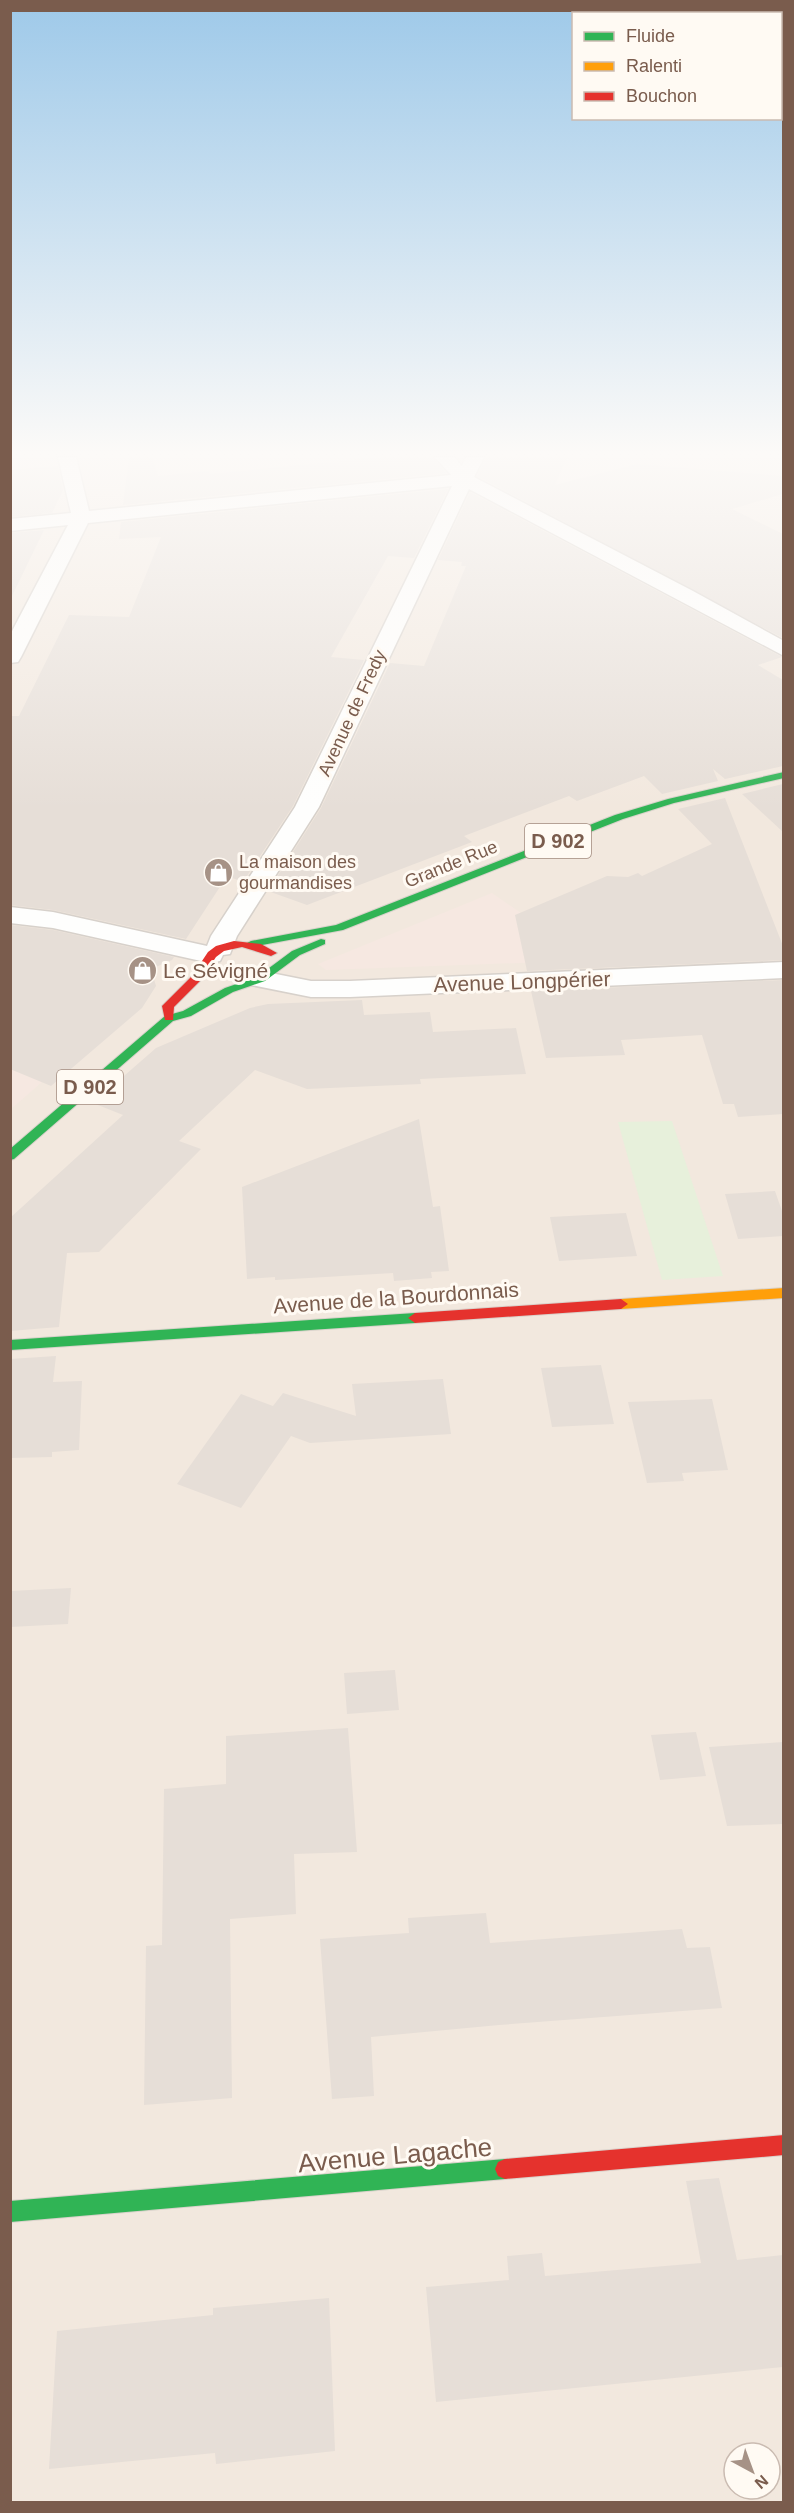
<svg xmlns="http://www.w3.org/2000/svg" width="794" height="2513" font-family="Helvetica,sans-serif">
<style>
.residential{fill:#f2e8de;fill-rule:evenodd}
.commercial{fill:#f6e8e1}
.green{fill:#e7f0db}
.building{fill:#e6ded7}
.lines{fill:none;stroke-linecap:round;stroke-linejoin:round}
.street-casing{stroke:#d7d1cb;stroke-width:3}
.fast-casing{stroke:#d9d2cb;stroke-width:2}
.slow-casing{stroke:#d9d2cb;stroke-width:2}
.jam-casing{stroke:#d9d2cb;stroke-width:2}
.street{fill:#fefefd;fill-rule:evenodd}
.fast{fill:#30b455;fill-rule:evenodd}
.slow{fill:#ff9f0a;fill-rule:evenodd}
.jam{fill:#e5322d;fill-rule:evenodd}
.labels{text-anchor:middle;stroke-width:6;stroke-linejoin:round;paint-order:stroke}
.far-street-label{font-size:18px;fill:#7a5c4d;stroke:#fffaf3}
.far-poi-label{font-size:18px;fill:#7a5c4d;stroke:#fffaf3;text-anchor:start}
.shield{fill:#fffaf3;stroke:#a28b7f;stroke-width:1.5}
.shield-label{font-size:20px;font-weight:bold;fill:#7a5c4d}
.poi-label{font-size:21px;fill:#7a5c4d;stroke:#fffaf3;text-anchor:start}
.street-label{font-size:21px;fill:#7a5c4d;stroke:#fffaf3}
.near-street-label{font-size:26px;fill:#7a5c4d;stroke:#fffaf3}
</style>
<rect width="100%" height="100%" fill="#f9f5f0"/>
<!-- residential -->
<path class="residential" d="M11,457H783V2502H11ZM734,2453H770V2489H734Z"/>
<!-- commercial -->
<path class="commercial" d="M492,893L537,924L546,962L326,970L318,964Z
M10,1051L42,1082L11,1109H10Z"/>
<!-- green -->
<path class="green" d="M672,1121L723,1276L662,1280L618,1122Z"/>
<!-- building -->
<path class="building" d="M129,457H152L158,476L208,471L210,474L380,457H433L446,473L123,505Z
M486,457H567L555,485L637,464L783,476V494L732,509L783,534V638L477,476Z
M58,466L63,490L52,513L10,517V470Z
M448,489L414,558L388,556L331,657L364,660L293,806L243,882L227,876L186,939L53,910L10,905V716H19L69,615L129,617L161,537L119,539L121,522Z
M470,492L782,657L758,665L783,680V766L725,779L713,769L718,781L662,794L644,776L577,801L569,796L464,836L472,842L307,905L268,891L321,808L390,663L424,666L466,566H461L462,562L438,560Z
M44,530L10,600V533Z
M783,784V832L742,794Z
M725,798L783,946V960L527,971L515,915L607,876L628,877L638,873L642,876L712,844L678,809Z
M10,925L53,930L174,957L172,960L151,969L156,986L142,1008L51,1086L10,1069Z
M783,980V1114L738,1117L734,1104H723L702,1035L621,1040L625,1055L546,1058L531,991Z
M362,1000L364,1015L430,1012L433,1032L516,1028L526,1074L420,1079L421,1084L307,1089L255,1070L179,1141L201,1149L99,1252L67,1253L59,1327L10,1331V1218L123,1115L93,1103L156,1048L250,1008L268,1004Z
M419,1119L433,1207L440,1206L449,1271L431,1272L432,1278L394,1281L393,1273L275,1280V1277L247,1279L242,1187Z
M775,1191L783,1214V1236L738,1239L725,1194Z
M626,1213L637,1256L559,1261L550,1217Z
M56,1356L53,1382L82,1381L79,1450L52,1452V1457L10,1458V1359Z
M601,1365L614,1424L552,1427L541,1368Z
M443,1379L451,1434L310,1443L291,1436L241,1508L177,1484L241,1394L273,1406L283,1393L356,1416L352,1384Z
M712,1399L728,1470L682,1473L684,1481L647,1483L628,1402Z
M71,1588L68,1624L10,1627V1591Z
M395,1670L399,1710L347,1714L344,1673Z
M348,1728L357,1852L294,1854L296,1914L230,1919L232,2098L144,2105L146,1946L162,1945L164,1789L226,1784V1736Z
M696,1732L706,1776L660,1780L651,1735Z
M783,1742V1824L727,1826L709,1747Z
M486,1913L490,1943L682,1929L687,1948L710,1947L722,2008L499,2025L371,2037L374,2096L332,2099L320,1939L409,1933L408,1918Z
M719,2178L737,2260L783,2255V2367L436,2402L426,2287L509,2280L507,2256L542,2253L545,2276L701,2263L686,2181Z
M329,2298L335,2451L216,2464L215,2453L49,2469L57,2331L213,2315V2308Z"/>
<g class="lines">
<defs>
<path id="street" d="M58,457H76L89,511L451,475L435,457H454L462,466L466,457H484L474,477L693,591L784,641V656L469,489L319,807L237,936L230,954L223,955L220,961L210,963L53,928L10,923V907L53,912L207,946L211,936L295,807L452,486L88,523L21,657L18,662L10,663V635L68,525L10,531V519L71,513Z
M784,962V978L350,997H311L251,985L247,979L251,973L261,971L311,981H350Z"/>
<path id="fast" d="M784,772V778L674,803L623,819L343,930L251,947L245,944L251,941L336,925L615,815L668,799Z
M321,939L325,940V944L300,955L265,981L233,992L191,1016L173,1021L14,1159L10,1160V1149L165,1016L183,1011L225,988L257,977L292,951Z
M415,1313L422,1318L415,1323L10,1350V1340Z
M505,2159L512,2162L515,2169L512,2176L505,2179L10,2222V2201Z"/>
<path id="slow" d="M784,1288V1298L621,1309L614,1304L621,1299Z"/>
<path id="jam" d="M234,941L261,944L277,953L271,956L242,947L224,951L216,957L200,981L174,1007L173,1020H165L162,1006L192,976L208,952L216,946Z
M621,1299L628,1304L621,1309L415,1323L408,1318L415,1313Z
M784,2135V2155L505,2179L498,2176L495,2169L498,2162L505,2159Z"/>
</defs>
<!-- street casing -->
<use href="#street" class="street-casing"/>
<!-- fast casing -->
<use href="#fast" class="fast-casing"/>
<!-- slow casing -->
<use href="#slow" class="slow-casing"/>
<!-- jam casing -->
<use href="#jam" class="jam-casing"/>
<!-- street -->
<use href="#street" class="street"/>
<!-- fast -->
<use href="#fast" class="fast"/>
<!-- slow -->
<use href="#slow" class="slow"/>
<!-- jam -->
<use href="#jam" class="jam"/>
</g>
<!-- sky -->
<linearGradient id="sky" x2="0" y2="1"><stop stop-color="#9ec9e9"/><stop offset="0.56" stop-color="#fcfaf8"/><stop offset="1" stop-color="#fcfaf8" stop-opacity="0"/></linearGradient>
<rect width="794" height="809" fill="url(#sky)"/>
<!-- icons -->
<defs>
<symbol id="shop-disc" viewBox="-11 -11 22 22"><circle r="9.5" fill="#a69286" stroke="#fffaf3"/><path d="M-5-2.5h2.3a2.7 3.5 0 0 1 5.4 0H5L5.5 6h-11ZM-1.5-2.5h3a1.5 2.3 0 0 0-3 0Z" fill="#fff"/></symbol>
</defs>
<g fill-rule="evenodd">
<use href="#shop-disc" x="202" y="856" width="33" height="33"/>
<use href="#shop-disc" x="126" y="954" width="33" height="33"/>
</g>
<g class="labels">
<!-- far-street labels -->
<g class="far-street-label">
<text transform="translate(352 713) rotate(-65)" y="6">Avenue de Fredy</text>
<text transform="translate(451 864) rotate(-22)" y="6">Grande Rue</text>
</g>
<!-- far-poi labels -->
<g class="far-poi-label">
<text x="239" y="868">La maison des<tspan x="239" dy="21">gourmandises</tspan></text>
</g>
<!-- shield labels -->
<g class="shield">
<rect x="525" y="824" width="66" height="34" rx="4.5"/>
<rect x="57" y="1070" width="66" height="34" rx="4.5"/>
</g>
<g class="shield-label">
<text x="558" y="848">D 902</text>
<text x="90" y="1094">D 902</text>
</g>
<!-- poi labels -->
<g class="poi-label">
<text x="163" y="978">Le Sévigné</text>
</g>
<!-- street labels -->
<g class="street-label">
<text transform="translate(522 982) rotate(-2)" y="7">Avenue Longpérier</text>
<text transform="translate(396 1298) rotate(-4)" y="7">Avenue de la Bourdonnais</text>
</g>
<!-- near-street labels -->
<g class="near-street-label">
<text transform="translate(395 2155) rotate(-5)" y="9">Avenue Lagache</text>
</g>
</g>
<!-- border -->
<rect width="794" height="2513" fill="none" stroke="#7a5c4d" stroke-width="24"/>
<!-- legend -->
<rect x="572" y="12" width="210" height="108" fill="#fffaf3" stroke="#cabbb1" stroke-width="1.5"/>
<rect x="584" y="32" width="30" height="9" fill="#30b455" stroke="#cabbb1" stroke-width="1.5"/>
<text x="626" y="42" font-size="18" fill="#7a5c4d">Fluide</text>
<rect x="584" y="62" width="30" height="9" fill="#ff9f0a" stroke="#cabbb1" stroke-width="1.5"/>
<text x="626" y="72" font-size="18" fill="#7a5c4d">Ralenti</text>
<rect x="584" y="92" width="30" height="9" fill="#e5322d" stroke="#cabbb1" stroke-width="1.5"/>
<text x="626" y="102" font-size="18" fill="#7a5c4d">Bouchon</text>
<!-- north arrow -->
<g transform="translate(752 2471) rotate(139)"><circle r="28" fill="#fffaf3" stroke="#cabbb1" stroke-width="1.5"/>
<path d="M0-4.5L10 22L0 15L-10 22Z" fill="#a69286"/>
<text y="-9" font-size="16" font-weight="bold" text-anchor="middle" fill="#7a5c4d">N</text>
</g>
</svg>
